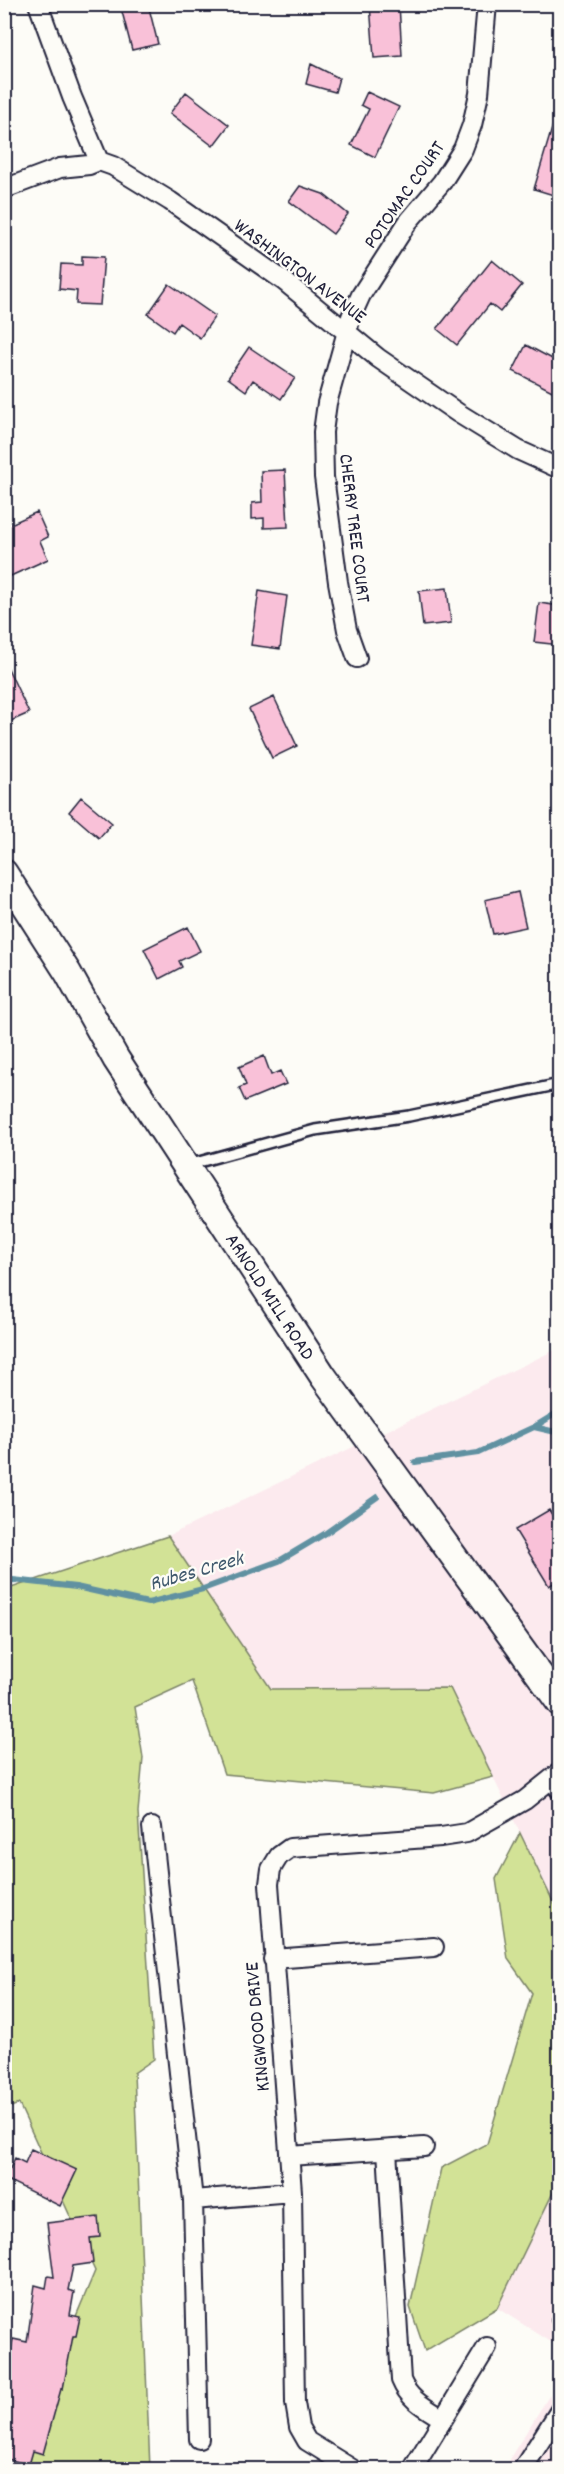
<svg xmlns="http://www.w3.org/2000/svg" width="564" height="2474" font-family="Dekko,sans-serif">
<style>
.built{fill:#fceaee}
.green{fill:#d2e296;stroke:#7a8268;stroke-width:1.5}
.lines{fill:none;stroke-linecap:round;stroke-linejoin:round}
.stream{stroke:#6091a1;stroke-width:6}
.building{fill:#f9c1d8;stroke:#22223b;stroke-width:1.5}
.lane-casing{stroke:#22223b;stroke-width:14}
.street-casing{stroke:#22223b;stroke-width:22}
.secondary-casing{stroke:#22223b;stroke-width:30}
.lane{stroke:#fdfcf7;stroke-width:9}
.street{stroke:#fdfcf7;stroke-width:18}
.secondary{stroke:#fdfcf7;stroke-width:26}
.labels{text-anchor:middle;stroke-width:4.5;stroke-linejoin:round;paint-order:stroke}
.street-label{font-size:20px;fill:#22223b;stroke:#fdfcf7}
.water-label{font-size:21px;font-style:italic;fill:#415a6e;stroke:#fdfcf7}
</style>
<rect width="100%" height="100%" fill="#fdfcf7"/>
<filter id="ink" filterUnits="userSpaceOnUse"><feTurbulence type="fractalNoise" baseFrequency=".0167" numOctaves="2"/><feDisplacementMap in="SourceGraphic" scale="12" xChannelSelector="R" yChannelSelector="G"/><feConvolveMatrix kernelMatrix="1 2 1 2 8 2 1 2 1" color-interpolation-filters="sRGB"/></filter>
<g filter="url(#ink)">
<!-- built -->
<path class="built" d="M559,1348V1914L450,1688L271,1689L168,1536Z
M559,2180V2347L497,2308Z
M559,2380V2469H503Z"/>
<!-- green -->
<path class="green" d="M168,1536L271,1689L450,1688L493,1777L434,1793L224,1774L192,1681L135,1707L143,1758L138,1812L154,2059L134,2073L150,2469H12L95,2271L19,2104L5,2109V1590Z
M520,1833L559,1914V2180L497,2308L425,2351L410,2307L441,2168L487,2144L532,1993L508,1959L496,1879Z"/>
<g class="lines">
<!-- stream -->
<path class="stream" d="M534,1427L560,1433
M415,1462L478,1453L534,1427L560,1411
M4,1579L76,1587L148,1603L203,1589L279,1561L326,1533L377,1497"/>
</g>
<!-- building -->
<path class="building" d="M120,4H148L158,44L132,50Z
M370,4H399L402,56L374,58Z
M311,64L339,78L335,92L306,84Z
M186,92L229,125L213,146L170,113Z
M367,92L399,107L375,157L351,145L369,109L361,105Z
M555,118L560,119V197L534,189Z
M300,186L323,194L348,214L333,234L289,201Z
M82,256L104,257L100,305L76,304L77,291L59,289L61,264L82,265Z
M492,260L522,285L500,312L490,304L457,345L437,329Z
M169,284L215,316L200,338L179,323L173,332L148,314Z
M526,345L560,363V395L513,371Z
M249,347L295,378L281,399L253,380L246,391L228,378Z
M285,470L288,527L264,528V518L252,519V503L262,502L261,471Z
M37,512L48,537L40,541L48,559L4,579V527Z
M447,588L451,623L423,626L419,591Z
M259,591L287,596L280,649L251,645Z
M539,603L560,606V645L534,642Z
M4,660L29,713L4,724Z
M274,697L297,746L272,758L249,709Z
M81,797L112,823L99,838L69,812Z
M518,892L526,927L493,934L485,900Z
M188,927L200,951L179,961L182,967L159,979L144,949Z
M264,1056L271,1075L280,1071L286,1084L245,1101L239,1088L246,1085L239,1067Z
M549,1510L560,1527V1579L549,1586L515,1530Z
M31,2149L77,2170L60,2206L5,2179L15,2158L25,2163Z
M98,2217L100,2237L90,2238L93,2263L73,2266L68,2290L74,2292L70,2315L80,2317L76,2336H73L63,2389H61L43,2454L33,2451L29,2465L4,2458V2386L13,2339L27,2342L35,2285L46,2288L48,2276L54,2277L47,2223Z"/>
<g class="lines">
<defs>
<path id="lane" d="M188,1165L315,1130L409,1116L560,1084
M548,1782L560,1797
M557,2320L560,2316"/>
<path id="street" d="M38,4L72,97L99,161
M4,189L60,168L89,165L99,161L113,166L170,201L284,281L378,358L458,413L518,450L560,469
M357,658L347,630L338,582L324,477L323,432L327,403L351,317L361,295L408,222L442,182L463,149L472,125L479,94L487,4
M152,1827L193,2200L199,2439
M273,1959L434,1947
M387,2150L401,2380C409,2400 426,2408 443,2419
M289,2156L424,2147
M193,2200L292,2192
M354,2470L307,2441L299,2427L295,2403L292,2192L269,1884L271,1869L279,1856L290,1848L441,1837L467,1833L525,1800L560,1772
M412,2470L487,2347
M522,2470L560,2410"/>
<path id="secondary" d="M4,873L68,973L116,1059L323,1376L560,1703"/>
</defs>
<!-- lane casing -->
<use href="#lane" class="lane-casing"/>
<!-- street casing -->
<use href="#street" class="street-casing"/>
<!-- secondary casing -->
<use href="#secondary" class="secondary-casing"/>
<!-- lane -->
<use href="#lane" class="lane"/>
<!-- street -->
<use href="#street" class="street"/>
<!-- secondary -->
<use href="#secondary" class="secondary"/>
</g>
</g>
<g class="labels">
<!-- street labels -->
<g class="street-label">
<text transform="translate(403 194) rotate(-55)" y="7">POTOMAC COURT</text>
<text transform="translate(301 270) rotate(37)" y="7">WASHINGTON AVENUE</text>
<text transform="translate(356 528) rotate(83)" y="7">CHERRY TREE COURT</text>
<text transform="translate(271 1296) rotate(57)" y="7">ARNOLD MILL ROAD</text>
<text transform="translate(256 2027) rotate(-95)" y="7">KINGWOOD DRIVE</text>
</g>
<!-- water labels -->
<g class="water-label">
<text transform="translate(196 1570) rotate(-16)" y="7">Rubes Creek</text>
</g>
</g>
<!-- margin -->
<rect width="564" height="2474" fill="none" stroke="#fdfcf7" stroke-width="24"/>
<rect x="12" y="12" width="540" height="2450" fill="none" stroke="#22223b" stroke-width="2" filter="url(#ink)"/>
</svg>
